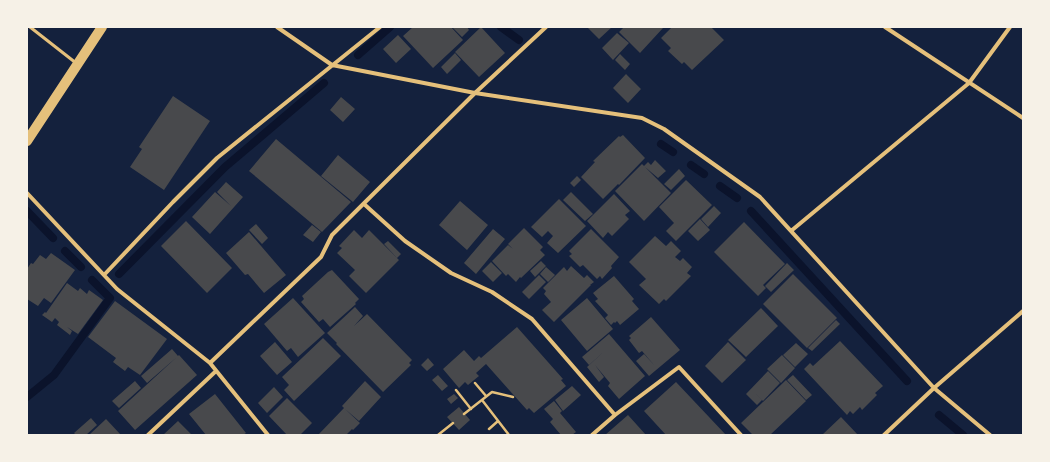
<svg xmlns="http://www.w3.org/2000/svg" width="1050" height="462" font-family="Lato,sans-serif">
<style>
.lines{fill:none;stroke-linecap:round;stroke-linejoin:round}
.stream{stroke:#0b132b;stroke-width:8}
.building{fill:#48494c}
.path{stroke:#e5c07b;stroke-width:2.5}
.service{stroke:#e5c07b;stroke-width:3}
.minor{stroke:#e5c07b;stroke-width:4}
.primary{stroke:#e5c07b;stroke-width:10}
</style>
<rect width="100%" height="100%" fill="#14213d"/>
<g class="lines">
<!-- stream -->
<path class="stream" d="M501,27L519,40
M358,55L390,27
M661,144L673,152
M691,165L704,174
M720,186L737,198
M27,211L53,238
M751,211L907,381
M65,251L81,267
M119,274L225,167L324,83
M27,397L54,375L110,298L92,280
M939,415L963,435"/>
</g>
<!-- building -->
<path class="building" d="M413,27H451L463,40L433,68L403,36Z
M452,27H467L469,30L462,37Z
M481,27L505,53L479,77L455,52Z
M587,27H612L599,39Z
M624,27H662L663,28L640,53L619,32Z
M672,27H711L724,40L692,70L684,62L682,64L668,51L671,48L661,38Z
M617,33L629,43L613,60L602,48Z
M398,35L411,49L396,63L383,49Z
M455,53L461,60L447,74L441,67Z
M620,54L630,64L625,70L615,60Z
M626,74L641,89L628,103L613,88Z
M173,96L210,121L164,190L130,167L142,149L139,147Z
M341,97L355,109L343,122L330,110Z
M623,135L645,158L619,185L618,184L603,199L581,177L595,162L593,161L619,136L620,137Z
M276,139L351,202L322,232L249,171Z
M338,155L370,182L353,202L321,176Z
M655,160L666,171L658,178L645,167L671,193L644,221L615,191L642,164L644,166L648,162L651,165Z
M679,169L685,176L671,190L664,184Z
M577,176L581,180L574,187L570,183Z
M686,180L712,205L676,241L666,231L674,223L659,207Z
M226,182L243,197L210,234L192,217L215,192L231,206L217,192Z
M571,192L593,214L585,221L563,200Z
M614,194L630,211L625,215L629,219L612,236L608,232L603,238L587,221Z
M559,199L586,226L558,253L547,243L553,236L548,231L542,237L531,227Z
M460,201L488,225L467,250L439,225Z
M714,206L721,213L708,227L701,219Z
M700,219L710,230L698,241L688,231Z
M186,221L232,268L207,293L161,246Z
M744,222L785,264L763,285L766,288L758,296L714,252Z
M256,224L268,238L262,244L249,230Z
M312,225L321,232L313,242L303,235Z
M524,228L543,247L540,250L545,255L521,278L520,277L516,282L508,274L506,276L492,261L508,245L513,249L508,244Z
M493,229L505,239L476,274L464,263Z
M591,229L619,257L611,266L612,268L602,279L600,276L597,279L583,265L580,267L569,256L572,254L569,251Z
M354,230L362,238L369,230L399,260L366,293L349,276L355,270L337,253L342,248L339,246Z
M249,232L286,275L264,293L248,274L245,275L226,253Z
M655,236L666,246L671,241L681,251L675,257L680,261L683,258L692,267L687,273L691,276L666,301L664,299L659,304L639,285L646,279L629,262Z
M388,241L401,254L397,258L384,244Z
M51,253L75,270L51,303L44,298L38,306L27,299V269L31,263L33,264L40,255L46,259Z
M541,261L546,266L535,277L530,271Z
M491,262L502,273L493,282L482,271Z
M787,263L794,270L771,292L765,286Z
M571,266L584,278L587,275L594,282L590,285H591L554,322L542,310L551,302L544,294L546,291L543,288L564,267L567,271Z
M546,267L555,275L548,282L540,274Z
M332,270L359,299L355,303L356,304L330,327L323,319L319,322L301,302L304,299L302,296L328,272Z
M793,274L837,318L807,348L763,304Z
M539,275L546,282L529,299L522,292Z
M614,276L634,299L632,301L639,309L620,325L617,321L615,323L614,322L611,325L605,318L608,315L595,301L598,299L593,293Z
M67,283L78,291L80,288L87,294L89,290L103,300L78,334L67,327L72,331L70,335L57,325L59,322L55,318L52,322L42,315L45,312L46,313Z
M293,298L325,333L298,357L291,348L287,351L264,324Z
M587,298L613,329L587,351L561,320Z
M115,301L167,339L140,375L128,367L125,371L113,362L116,358L88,337Z
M355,307L363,316L354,326L367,314L412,360L409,363L411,365L383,392L336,344L337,343L327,333Z
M761,308L778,326L746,357L728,340Z
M651,317L680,350L649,376L636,361L644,354L654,365L642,351L639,353L629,340L631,338L629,336Z
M836,320L840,324L812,351L808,348Z
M517,327L563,379L561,380L566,386L534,413L529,408L527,410L486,364L476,373L479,376L468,385L465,382L459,388L443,369L464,350L474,361L479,356L481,358Z
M609,334L645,376L619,399L608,386L610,383L595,365L604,377L599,382L587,367L607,349L589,365L582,357Z
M323,338L341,356L294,401L284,390L289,385L282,377Z
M840,341L883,386L875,393L877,395L862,410L860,407L853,414L850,411L847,415L804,369L810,363L813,366Z
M275,342L292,362L277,375L260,356Z
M728,342L746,360L722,383L705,366Z
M796,343L808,354L795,367L783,355Z
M172,349L178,356L147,383L141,376Z
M179,355L197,375L135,430L118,411Z
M782,355L795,368L781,383L767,369Z
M428,358L434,365L427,371L421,365Z
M768,371L780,383L763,401L755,393L762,400L757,405L746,394Z
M438,375L448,386L442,391L432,380Z
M793,375L812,395L806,400L787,380Z
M786,380L806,401L770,435H753L741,423Z
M135,381L141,388L119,408L112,401Z
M365,381L381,397L359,421L345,409L360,423L353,430L352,429L346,435H318L344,408L342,406Z
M676,382L726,435H666L644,411Z
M572,386L581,395L563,411L555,400Z
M274,387L283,397L267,413L258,403Z
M215,394L246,433L243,435H206L189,414Z
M454,394L458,398L451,404L447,399Z
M287,398L312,423L300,435H287L269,416Z
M554,401L562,411L560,413L576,432L572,435H561L550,422L553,419L544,409Z
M459,407L470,420L459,430L447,417Z
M628,415L646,435H605Z
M841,417L858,435H822Z
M91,418L97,425L86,435H76L74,433Z
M106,419L121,435H89Z
M178,421L192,435H163Z"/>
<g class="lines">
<!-- path -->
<path class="path" d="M475,383L486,396
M456,390L471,409
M482,400L509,435
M464,414L492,392L513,397
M489,429L498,421
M438,435L453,423"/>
<!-- service -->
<path class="service" d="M30,27L76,63"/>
<!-- minor -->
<path class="minor" d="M277,27L332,65L475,93L642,118L664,129L760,197L934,388L990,435
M885,27L1023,118
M27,193L117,289L210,363L268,435
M364,204L405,241L451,273L492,292L532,319L615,415
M791,231L969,83L1010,27
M104,275L173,202L217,158L380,27
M210,363L321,257L332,235L475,93L546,27
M148,435L216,371
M592,435L615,415L679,367L741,435
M884,435L934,388L1023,311"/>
<!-- primary -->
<path class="primary" d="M27,141L102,27"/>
</g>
<!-- border -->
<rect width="1050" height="462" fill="none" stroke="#f6f1e7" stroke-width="56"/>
</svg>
